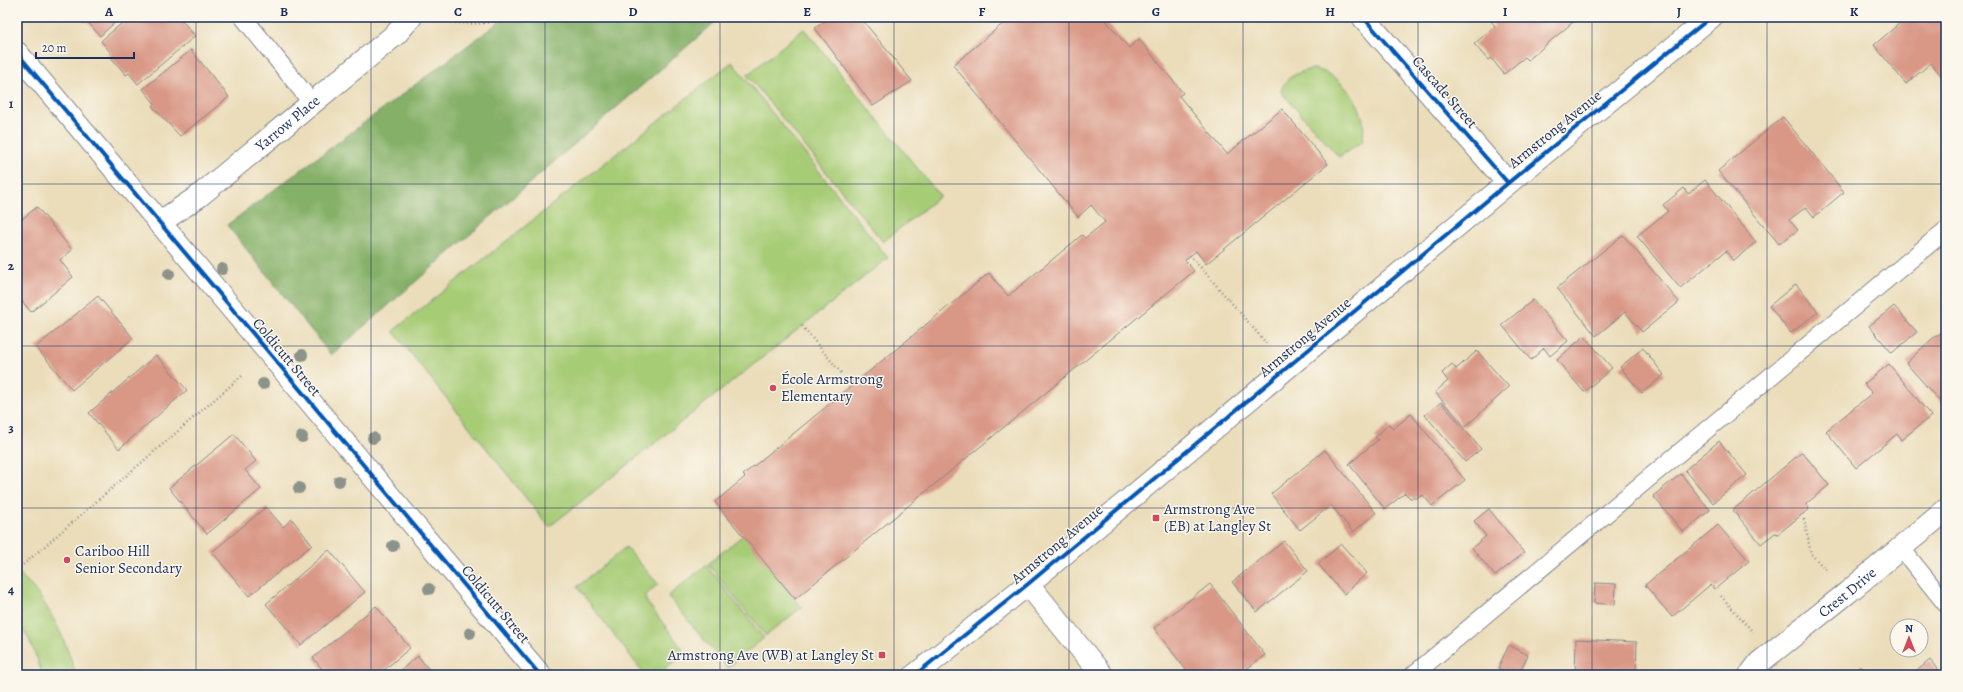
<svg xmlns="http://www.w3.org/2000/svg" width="1963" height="692" font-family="Alegreya,serif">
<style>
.green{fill:#a7cc76;stroke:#617e6a}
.forest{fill:#85b067;stroke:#507062}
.building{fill:#d99786}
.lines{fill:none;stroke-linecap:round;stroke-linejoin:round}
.service-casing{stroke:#83868c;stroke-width:19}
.minor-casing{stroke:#83868c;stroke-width:24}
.tertiary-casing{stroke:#83868c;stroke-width:24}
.path{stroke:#83868c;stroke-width:2.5;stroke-dasharray:1 3;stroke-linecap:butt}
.service{stroke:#fff;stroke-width:17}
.minor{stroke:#fff;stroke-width:22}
.tertiary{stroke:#fff;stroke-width:22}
.cycleway-casing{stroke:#fbf7ec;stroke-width:6}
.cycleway{stroke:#0057b8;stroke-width:4}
.tree{fill:#8c938b}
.grid{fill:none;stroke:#1b2f5e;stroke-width:1;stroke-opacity:0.55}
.poi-dot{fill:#d1495b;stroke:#fbf7ec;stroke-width:1.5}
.labels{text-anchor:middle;stroke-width:3;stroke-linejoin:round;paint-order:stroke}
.street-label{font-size:15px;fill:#1b2f5e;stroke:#fbf7ec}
.poi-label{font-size:15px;fill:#1b2f5e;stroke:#fbf7ec;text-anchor:start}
.neatline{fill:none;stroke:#1b2f5e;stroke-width:1.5}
.grid-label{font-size:13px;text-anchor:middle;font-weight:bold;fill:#1b2f5e}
</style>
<rect width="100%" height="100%" fill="#fbf7ec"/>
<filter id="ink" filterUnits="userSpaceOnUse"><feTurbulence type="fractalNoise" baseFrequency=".025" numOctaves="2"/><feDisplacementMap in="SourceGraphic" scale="8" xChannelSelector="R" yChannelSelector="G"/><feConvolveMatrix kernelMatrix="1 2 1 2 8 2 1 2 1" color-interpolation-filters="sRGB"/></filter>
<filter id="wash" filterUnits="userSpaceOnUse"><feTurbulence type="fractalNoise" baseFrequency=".012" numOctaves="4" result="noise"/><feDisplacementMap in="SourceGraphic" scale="16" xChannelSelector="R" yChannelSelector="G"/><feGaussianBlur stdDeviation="0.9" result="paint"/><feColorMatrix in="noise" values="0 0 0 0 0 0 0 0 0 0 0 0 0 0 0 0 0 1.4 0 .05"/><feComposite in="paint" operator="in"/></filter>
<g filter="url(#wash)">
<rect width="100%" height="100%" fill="#ebddba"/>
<!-- green -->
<path class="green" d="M804,29L940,196L883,242L747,75Z
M732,62L888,258L549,527L393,331Z
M1313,69C1335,71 1357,96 1362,116C1364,125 1364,132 1363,141L1339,157L1281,92C1284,76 1300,72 1313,69Z
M743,535L802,607L766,636L708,564Z
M626,547L658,584L645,596L646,601L682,648L683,655L657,675H645L577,587Z
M706,565L764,638L727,668L668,596Z
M17,571C47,599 64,635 76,675H42L38,661L29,639L17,621Z"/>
<!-- forest -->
<path class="forest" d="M506,17H721L331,355L227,225Z"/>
<g id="blocks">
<!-- building -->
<path class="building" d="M80,17H121L100,36L87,21L85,22Z
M129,17H179L195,36L138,84L129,73L126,75L109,55L111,53L101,41Z
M831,17H860L912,81L873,106L815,28Z
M1011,17H1103L1129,48L1139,39L1183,93L1179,96L1227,154L1282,109L1328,164L1206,264L1196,251L1185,260L1194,271L795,599L715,502L745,477L743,475L989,273L1008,296L1082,235L1085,238L1105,222L1091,205L1078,217L953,65Z
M1488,17H1579L1528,60L1525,57L1504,74L1491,58L1488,60L1474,44L1495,26Z
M1907,17H1946V77L1944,79L1931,63L1906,84L1874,45Z
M191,50L229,97L180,136L152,106L155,104L143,89Z
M1783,117L1844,192L1814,217L1806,207L1789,220L1798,230L1779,244L1718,171Z
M1705,180L1756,242L1733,261L1726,251L1680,288L1637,236L1668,211L1663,205L1684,188L1688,194Z
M37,207L72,250L60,260L73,277L31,312L17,295V223Z
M1623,235L1679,302L1642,332L1625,312L1596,336L1557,288Z
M1796,284L1818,312L1791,333L1769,306Z
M98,296L133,338L72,390L36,347Z
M1533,300L1568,341L1550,356L1544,348L1531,360L1502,325Z
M1894,306L1917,332L1892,353L1869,326Z
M1946,330V401L1942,404L1906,363L1933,338Z
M1584,336L1612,368L1584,392L1557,360Z
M1643,348L1664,375L1642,393L1620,367Z
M1477,351L1509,387L1465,427L1435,392L1448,381L1442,373L1452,364L1456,369Z
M156,355L187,390L119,449L89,413Z
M1889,364L1931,416L1901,440L1897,434L1856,468L1826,431L1872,393L1864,384Z
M1441,402L1481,449L1465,462L1425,415Z
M1411,414L1465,480L1432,506L1423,495L1417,498H1410L1405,493L1385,509L1349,464L1378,440L1375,437L1389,424L1393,429Z
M234,434L256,461L245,470L261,489L207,534L169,488Z
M1719,441L1747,475L1713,503L1685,470Z
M1325,450L1376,513L1353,532L1331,505L1300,530L1271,494Z
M1802,452L1829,485L1806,504L1809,509L1778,534L1775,533L1761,544L1733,510Z
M1681,474L1710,510L1683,532L1653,496Z
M266,507L283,527L292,519L312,545L249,596L212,552Z
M1489,509L1524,553L1495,576L1472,548L1486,536L1474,521Z
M1718,525L1749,561L1715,589L1711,584L1672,617L1645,585Z
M1284,541L1308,571L1257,612L1232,582Z
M1341,544L1367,573L1344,594L1318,564Z
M329,550L365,592L301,645L266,604Z
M1595,583L1616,584L1615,605L1594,603Z
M1210,584L1265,655L1239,675H1190L1154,628Z
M376,606L410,648L378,675H327L313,658Z
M1576,639L1637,642L1636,675H1575Z
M1509,645L1528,655L1518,675H1514L1498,668Z
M418,656L433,675H395Z
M1930,660L1942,675H1912Z
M1861,666L1868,675H1849Z"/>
</g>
</g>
<g filter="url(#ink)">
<use href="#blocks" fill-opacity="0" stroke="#83868c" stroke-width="1"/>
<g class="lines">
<defs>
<path id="service" d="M243,17L312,103
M1901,548L1946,604
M1413,675L1946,230"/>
<g id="minor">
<path d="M1363,17L1508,183"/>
<path d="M17,53L540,675"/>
<path id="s1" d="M159,223L199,196L396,34L411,17"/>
<path d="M1028,584L1102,675"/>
<path id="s2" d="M1750,675L1759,663L1847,593L1946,510"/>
</g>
<path id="tertiary" d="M915,675L1028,584L1508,183L1711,17"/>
</defs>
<!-- service casing -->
<use href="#service" class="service-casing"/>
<!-- minor casing -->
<use href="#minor" class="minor-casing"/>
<!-- tertiary casing -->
<use href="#tertiary" class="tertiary-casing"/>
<!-- path -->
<path class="path" d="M451,22C472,25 490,24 510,17
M1190,255L1267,344
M802,326L842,374
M1804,519L1811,554L1828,572
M17,570L243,375
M1721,596L1753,632"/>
<!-- service -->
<use href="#service" class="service"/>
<!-- minor -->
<use href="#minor" class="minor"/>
<!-- tertiary -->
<use href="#tertiary" class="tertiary"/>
<defs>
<path id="cycleway" d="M1363,17L1508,183
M17,53L540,675
M915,675L1028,584L1508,183L1711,17"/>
</defs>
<!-- cycleway casing -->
<use href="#cycleway" class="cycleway-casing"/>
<!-- cycleway -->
<use href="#cycleway" class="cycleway"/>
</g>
<!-- trees -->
<g class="tree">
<circle cx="222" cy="269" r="6"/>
<circle cx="169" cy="274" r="6"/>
<circle cx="302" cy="355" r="6"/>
<circle cx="263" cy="384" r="6"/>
<circle cx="302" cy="437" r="6"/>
<circle cx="373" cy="438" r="6"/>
<circle cx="339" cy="481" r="6"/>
<circle cx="299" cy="488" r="6"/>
<circle cx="393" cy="546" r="6"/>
<circle cx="429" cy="589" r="6"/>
<circle cx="470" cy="633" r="6"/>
</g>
</g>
<!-- grid -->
<path class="grid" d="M196,17V675M371,17V675M545,17V675M720,17V675M894,17V675M1069,17V675M1243,17V675M1418,17V675M1592,17V675M1767,17V675M17,184H1946M17,346H1946M17,508H1946"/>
<!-- markers -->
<g class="poi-dot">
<circle cx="773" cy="388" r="4"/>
<rect x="1152" y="514" width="8" height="8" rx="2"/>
<circle cx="67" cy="560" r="4"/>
<rect x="878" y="651" width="8" height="8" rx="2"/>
</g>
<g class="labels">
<!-- street labels -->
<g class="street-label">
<text transform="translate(1445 92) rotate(49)" y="5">Cascade Street</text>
<text dy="5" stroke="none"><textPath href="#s1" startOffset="163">Yarrow Place</textPath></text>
<text transform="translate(1555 129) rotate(-39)" y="5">Armstrong Avenue</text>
<text transform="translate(1305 337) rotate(-40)" y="5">Armstrong Avenue</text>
<text transform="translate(287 357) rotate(50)" y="5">Coldicutt Street</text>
<text transform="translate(1057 544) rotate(-40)" y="5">Armstrong Avenue</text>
<text dy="5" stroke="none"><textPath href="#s2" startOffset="128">Crest Drive</textPath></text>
<text transform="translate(496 604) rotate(50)" y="5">Coldicutt Street</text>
</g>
<!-- poi labels -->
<g class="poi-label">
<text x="781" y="384">École Armstrong<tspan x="781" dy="17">Elementary</tspan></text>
<text x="1164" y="514">Armstrong Ave<tspan x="1164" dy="17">(EB) at Langley St</tspan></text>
<text x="75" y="556">Cariboo Hill<tspan x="75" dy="17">Senior Secondary</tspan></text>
<text x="874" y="660" text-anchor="end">Armstrong Ave (WB) at Langley St</text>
</g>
</g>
<!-- margin -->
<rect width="1963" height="692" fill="none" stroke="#fbf7ec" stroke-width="44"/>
<!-- north arrow -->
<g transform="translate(1909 638)"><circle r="19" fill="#fbf7ec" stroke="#a1a7b3"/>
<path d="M0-3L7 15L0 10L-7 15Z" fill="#d1495b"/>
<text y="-6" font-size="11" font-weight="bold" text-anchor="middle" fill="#1b2f5e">N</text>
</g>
<!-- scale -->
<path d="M36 52v6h98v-6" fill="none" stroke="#1b2f5e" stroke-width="2"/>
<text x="42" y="52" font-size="12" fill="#1b2f5e" stroke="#fbf7ec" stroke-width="3" paint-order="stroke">20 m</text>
<rect x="22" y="22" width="1919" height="648" class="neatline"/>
<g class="grid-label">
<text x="109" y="16">A</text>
<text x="284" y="16">B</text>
<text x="458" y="16">C</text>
<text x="633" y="16">D</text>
<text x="807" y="16">E</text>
<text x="982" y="16">F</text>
<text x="1156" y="16">G</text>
<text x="1330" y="16">H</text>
<text x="1505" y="16">I</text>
<text x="1679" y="16">J</text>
<text x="1854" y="16">K</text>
<text x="11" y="108">1</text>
<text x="11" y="270">2</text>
<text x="11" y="432">3</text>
<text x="11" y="594">4</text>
</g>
</svg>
